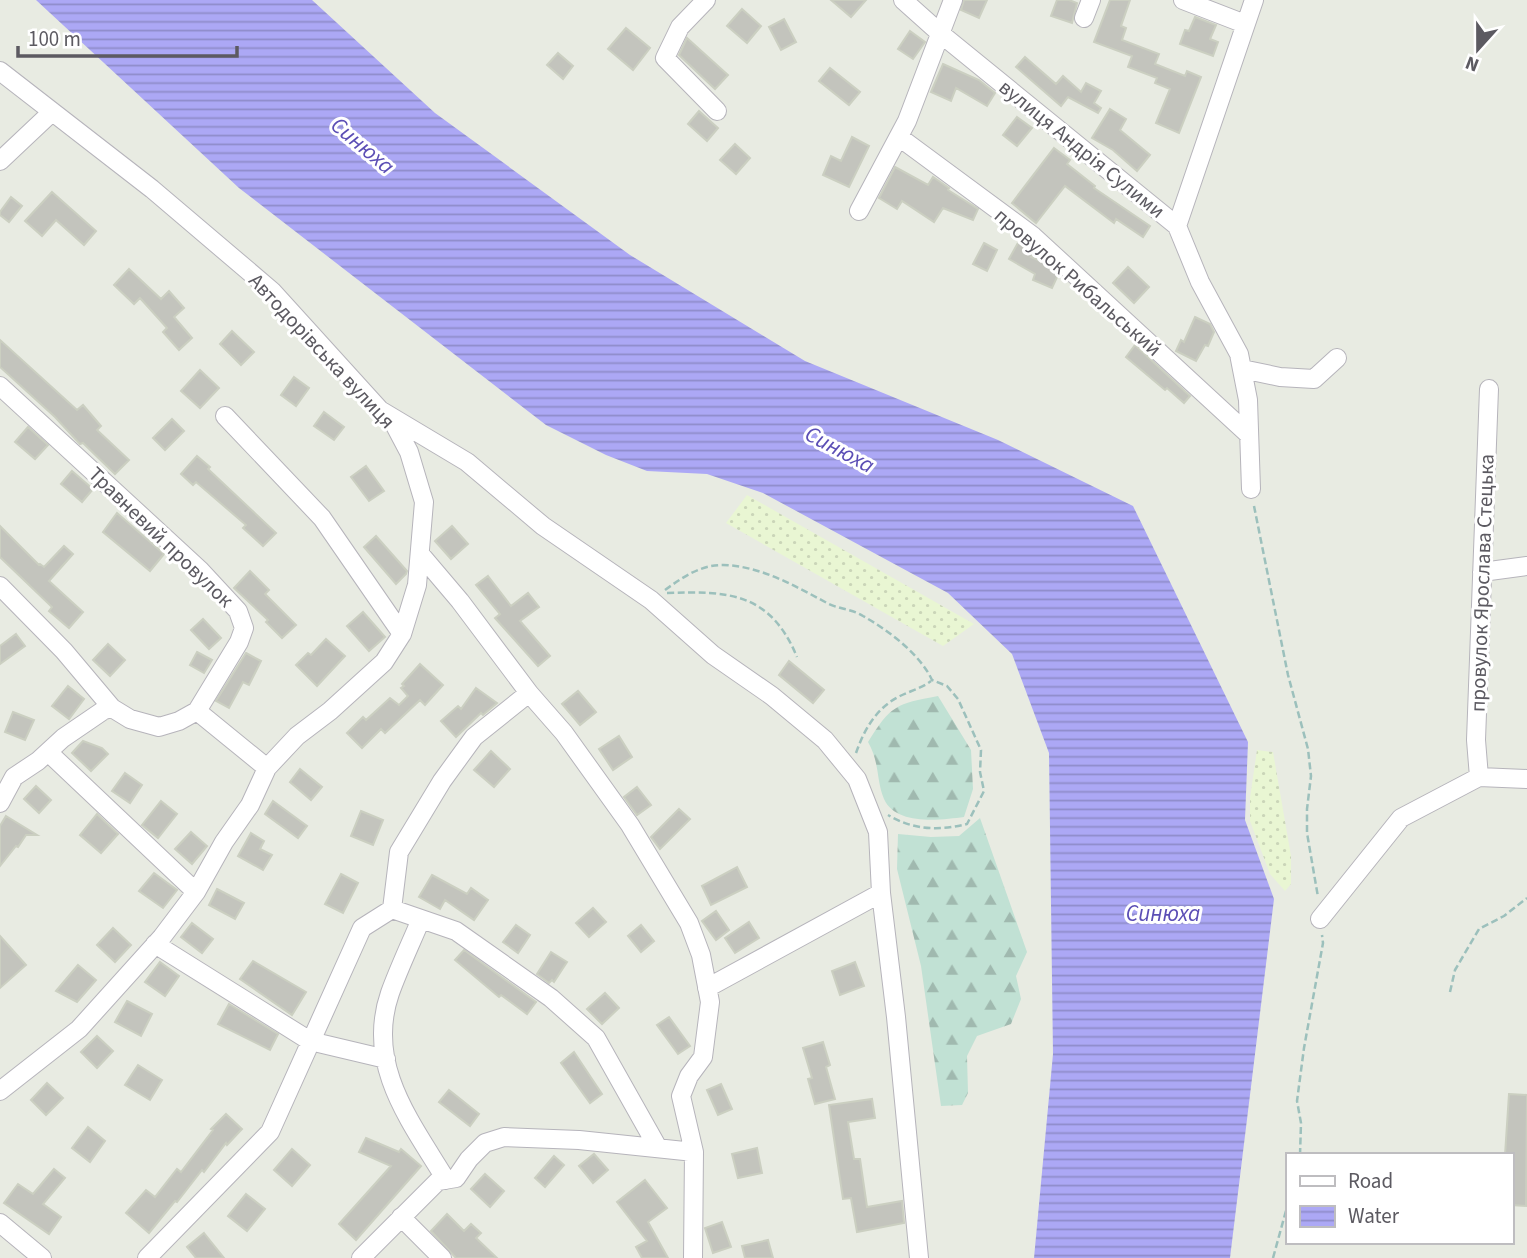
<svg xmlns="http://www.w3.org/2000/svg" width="1527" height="1258" font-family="'Source Sans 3',sans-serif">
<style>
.forest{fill:url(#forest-firs)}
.sand{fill:url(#sand-dots)}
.water{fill:url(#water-rules)}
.building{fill:#c3c4bd;stroke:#cbcfc1;stroke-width:2}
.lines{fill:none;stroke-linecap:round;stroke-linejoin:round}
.minor-casing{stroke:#b6b4bb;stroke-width:20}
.path{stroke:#9cc0bc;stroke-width:2.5;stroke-dasharray:7 3.5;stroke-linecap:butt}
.minor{stroke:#fff;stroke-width:18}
.labels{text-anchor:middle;stroke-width:6;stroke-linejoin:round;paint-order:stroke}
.street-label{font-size:21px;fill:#5c5a61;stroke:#fff}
.water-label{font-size:23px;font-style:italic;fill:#5b4eb5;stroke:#fff}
</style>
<defs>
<pattern id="forest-firs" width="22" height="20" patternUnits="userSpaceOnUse" patternTransform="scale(1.75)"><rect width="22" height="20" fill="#c1e1d4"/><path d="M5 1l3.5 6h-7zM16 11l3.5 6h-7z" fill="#a0b9af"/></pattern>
<pattern id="sand-dots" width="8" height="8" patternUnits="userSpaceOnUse" patternTransform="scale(1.75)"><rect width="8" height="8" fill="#e9f6d3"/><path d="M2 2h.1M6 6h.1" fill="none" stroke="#cad5b8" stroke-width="1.8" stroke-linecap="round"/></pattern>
<pattern id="water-rules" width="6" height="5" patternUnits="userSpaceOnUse" patternTransform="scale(1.75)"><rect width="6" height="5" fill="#aca8f5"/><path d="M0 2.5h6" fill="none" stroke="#8f8cca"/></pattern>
</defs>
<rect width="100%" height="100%" fill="#e8ebe2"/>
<!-- forest -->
<path class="forest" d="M938,696L971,750L973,789L964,817C941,820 896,826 884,799C876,780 880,763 868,742C891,705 896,704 938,696Z
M980,818L1027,952L1016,976L1021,999L1011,1024L977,1036L967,1056L968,1093L962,1105L941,1106L921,966L897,869L898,834L931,837L959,836Z"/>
<!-- sand -->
<path class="sand" d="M747,495L974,624L943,646L726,523Z
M1257,750L1273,752L1291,856V884L1285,891L1270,874L1250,821V798Z"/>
<!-- water -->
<path class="water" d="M36,0H312L435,113L630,255L805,361L998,440L1133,506L1248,742L1245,820L1274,899L1230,1258H1034L1053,1054L1049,753L1012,654L948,593L763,493L707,474L647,471L606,455L546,425L239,188Z"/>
<!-- building -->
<path class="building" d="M831,0H866L851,17Z
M964,0H987L979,18L961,10Z
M1057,0H1069L1077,3L1072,23L1051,16Z
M1110,0H1130L1121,26L1126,28L1122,40L1159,54L1155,64L1185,76L1187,71L1201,77L1179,133L1156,123L1170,89L1155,83L1157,78L1128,67L1132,56L1094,42Z
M742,9L761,26L747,43L727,26Z
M1195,17L1216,25L1210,39L1218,42L1213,56L1180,44L1185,30L1189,31Z
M784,19L796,42L781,50L769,27Z
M626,28L650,48L633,70L608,49Z
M910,31L925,42L913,59L898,49Z
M687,38L728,75L715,89L679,55Z
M558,53L573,66L563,79L547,65Z
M1025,57L1056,84L1063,76L1081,92L1086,83L1101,91L1094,103L1101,108L1098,113L1068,97L1061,106L1016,67Z
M943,64L979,80L995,93L987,106L956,88L951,101L931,92Z
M830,68L860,92L849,105L819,81Z
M1110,109L1126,119L1120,130L1150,155L1137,171L1113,150L1092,138Z
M699,111L718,128L707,141L688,124Z
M1017,117L1032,128L1017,146L1003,135Z
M852,137L869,146L849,187L823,175L831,156L841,161Z
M735,144L750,158L736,174L720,160Z
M1054,148L1070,160L1067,164L1095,186L1094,188L1150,226L1143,237L1116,219L1114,223L1065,186L1036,223L1012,203Z
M895,167L928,185L933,177L949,188L948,190L978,209L973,220L943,208L934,222L902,201L897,209L879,198Z
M52,192L96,231L84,245L56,220L42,236L25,221Z
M11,197L22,206L9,222L0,215V212Z
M1019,241L1034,252L1031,257L1047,264L1058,275L1052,288L1033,280L1035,274L1009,259Z
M984,243L997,250L987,271L973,264Z
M1128,267L1149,287L1134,303L1113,283Z
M129,269L161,299L169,291L184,308L174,317L192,338L179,350L163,332L167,328L140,298L134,304L114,285Z
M1195,317L1210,324L1214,332L1208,346L1205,345L1196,361L1176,351L1181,340L1184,342Z
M232,331L254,352L241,365L220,344Z
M0,340L77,410L83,405L101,426L97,430L129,460L115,474L83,443L80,444L55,417L0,367Z
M1135,345L1190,396L1184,403L1167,388L1165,390L1126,357Z
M200,370L219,388L200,408L181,391Z
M294,377L309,388L296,406L281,395Z
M324,412L344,427L334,440L314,426Z
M172,419L184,431L165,450L153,438Z
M28,427L48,445L35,459L15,442Z
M197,456L210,467L208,469L276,533L263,546L243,528L246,525L196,482L193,485L181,474Z
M366,466L384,491L369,501L351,477Z
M72,471L93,489L82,502L61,484Z
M117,513L164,554L150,571L103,532Z
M0,526L39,565L40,564L44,567L64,546L73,554L49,581L83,612L69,628L49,611L52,607L0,557Z
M452,526L468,544L451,559L435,541Z
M376,536L407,571L406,574L396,584L364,547Z
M250,571L269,590L265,594L296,625L282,638L266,622L268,620L234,588Z
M488,576L511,606L528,593L539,607L520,621L550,656L538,666L495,618L500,614L476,585Z
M363,612L385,637L369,651L347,626Z
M203,619L221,638L209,649L191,630Z
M16,634L25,646L0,664V646Z
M326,639L345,656L317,686L296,665L308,653L311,655Z
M108,644L125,660L110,676L93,660Z
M197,652L212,660L204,673L190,665Z
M246,653L261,661L249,685L243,682L229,708L216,701Z
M789,661L824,690L813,703L779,675Z
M420,664L443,685L425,705L420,700L385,733L381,729L362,748L347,733L363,717L366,720L390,698L399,705L408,696L401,688L404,686L402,684Z
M68,686L84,699L69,719L52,706Z
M476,688L497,703L483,715L481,713L456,737L441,721L458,706L461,709Z
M578,691L596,712L580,725L562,704Z
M13,712L34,720L25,740L5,732Z
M619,736L632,757L613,770L599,749Z
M83,741L102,748L108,754L91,771L72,753Z
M491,751L510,769L494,787L474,770Z
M300,769L322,787L311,800L290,782Z
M125,773L142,785L130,803L112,791Z
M36,786L51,800L39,813L24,799Z
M637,787L651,805L637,815L624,797Z
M161,801L177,814L158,838L142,825Z
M273,801L307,826L298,838L265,814Z
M679,809L690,819L660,849L651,837Z
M361,811L383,820L373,845L351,836Z
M97,814L118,834L101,853L80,835Z
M6,816L37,835H26L18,847L16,846L0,866V826Z
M191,832L207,846L192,864L175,849Z
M251,833L264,841L260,849L272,855L263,870L238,856Z
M737,867L747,887L711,905L702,886Z
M154,873L177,890L163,908L139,891Z
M341,874L358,883L343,913L325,904Z
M432,875L467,894L471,888L488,900L474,920L445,900L440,909L419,897Z
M217,889L244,903L235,919L209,905Z
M593,908L606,922L589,937L576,923Z
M716,911L729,930L716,940L702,921Z
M749,922L759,938L735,953L725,938Z
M192,923L213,939L202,953L181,937Z
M516,925L530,935L518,953L503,942Z
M641,925L654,941L641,952L628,936Z
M113,928L131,945L115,962L97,945Z
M0,936L26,965L0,988Z
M464,950L536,1002L527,1014L501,995L499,997L455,960Z
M551,952L567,962L554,982L552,980L549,983L537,974Z
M253,961L306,992L292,1015L240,979Z
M160,962L179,976L165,996L145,982Z
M855,962L864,986L840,995L832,971Z
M78,965L96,980L77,1002L56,991Z
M605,993L619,1008L602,1024L587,1009Z
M127,1001L152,1014L141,1036L115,1022Z
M229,1004L278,1034L270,1050L218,1024Z
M669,1017L690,1046L678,1054L657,1025Z
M97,1036L113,1051L97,1068L81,1052Z
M823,1042L830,1065L826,1067L835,1099L815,1104L808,1079L812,1078L803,1048Z
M574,1052L602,1094L590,1103L561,1063Z
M138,1065L162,1080L150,1100L125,1085Z
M47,1083L63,1098L46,1115L31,1100Z
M721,1084L732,1109L718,1115L707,1090Z
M449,1090L479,1114L470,1126L439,1102Z
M1509,1094L1527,1095L1526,1206L1511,1205V1155H1505Z
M872,1099L875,1118L848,1122L854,1159H860L867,1207L902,1201L904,1223L857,1232L851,1198L843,1199L829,1105Z
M226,1114L242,1129L227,1145L226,1143L204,1172L202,1170L177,1202L175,1201L149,1233L126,1213L146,1190L155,1197L177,1169L181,1172L213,1130L211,1129Z
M88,1127L105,1141L90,1162L72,1148Z
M366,1138L399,1152L401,1149L421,1166L356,1240L339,1224L391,1166L359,1152Z
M757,1148L762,1173L738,1178L732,1154Z
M292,1149L310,1165L292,1186L274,1170Z
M594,1154L608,1170L593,1183L579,1166Z
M554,1156L564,1165L545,1187L535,1178Z
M54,1169L65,1178L43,1204L61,1217L49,1234L4,1203L18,1184L33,1194Z
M485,1174L504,1191L490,1207L471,1189Z
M645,1180L667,1208L648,1222L668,1258H642L636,1247L647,1241L617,1202Z
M246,1194L265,1209L247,1231L228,1216Z
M447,1214L464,1231L471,1224L481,1233L476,1238L497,1258H456L431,1231Z
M722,1222L731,1247L713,1253L705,1228Z
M204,1233L224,1258H196L187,1247Z
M768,1240L773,1258H745L742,1246Z"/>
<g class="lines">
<defs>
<path id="minor" d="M706,0L680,27L665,58L717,111
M903,0L941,34L1177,226L1200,282L1239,354L1248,400L1251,489
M1183,0L1245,24
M1084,18L1091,0
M0,71L152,189L272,291L380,410L467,462L543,526L651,600L713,655L772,696L825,740L857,779L878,832L881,893L896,1017L919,1258
M899,137L1033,236L1249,435
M0,161L52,112
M859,211L907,121L953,0
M1177,226L1254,0
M1242,369L1280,377L1314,379L1337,358
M0,386L200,570L238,611L244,628L239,642L197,711L179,721L159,727L130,719L112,708L64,651L0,586
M225,416L322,518L402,634
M421,555L460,601L529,693L564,733L630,825L689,923L701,955L710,1002L703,1057L689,1076L681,1096L694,1152L693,1258
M1482,572L1527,566
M197,711L267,768
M48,752L196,892
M1479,777L1476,740L1489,389
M0,803L14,777L38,761L63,738L104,710L112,708
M392,909L456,931L551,998L596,1038L658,1148
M421,919C411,943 399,968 390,993C365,1065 411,1122 446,1180
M1320,919L1401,818L1479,777L1527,779
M155,944L310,1041L386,1059
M707,988L881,893
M0,1091L79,1029L162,937L196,892L224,842L250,805L267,768L297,736L330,711L384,662L402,634L417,585L424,502L409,452L390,416
M401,1217L442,1258
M0,1223L42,1258
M147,1258L270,1132L362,928L392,909L399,852L442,781L474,737L529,693
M361,1258L438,1181L456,1178L469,1159L485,1143L504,1137L579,1140L694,1152"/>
</defs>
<!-- minor casing -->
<use href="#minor" class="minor-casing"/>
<!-- path -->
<path class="path" d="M1254,506L1288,675L1308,749L1311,776L1307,809V833L1318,897
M665,590C683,577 700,565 723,565C761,566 795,586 827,603C838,609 852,609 863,616C888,630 920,654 932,680L947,686L958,699L981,750L980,772L984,791L967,824C939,831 913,830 888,815
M667,593C728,591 770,592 797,657
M856,753C864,730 876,708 900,696C910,691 922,688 931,681
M1450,992L1455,970L1479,929L1504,916L1527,898
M1300,1155L1301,1123L1297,1101L1304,1048L1323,943L1322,935
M1273,1258L1287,1207"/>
<!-- minor -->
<use href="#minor" class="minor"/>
</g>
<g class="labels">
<!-- street labels -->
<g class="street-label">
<text transform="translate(1082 149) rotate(39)" y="7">вулиця Андрія Сулими</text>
<text transform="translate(1078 282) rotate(41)" y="7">провулок Рибальський</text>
<text transform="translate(322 351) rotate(47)" y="7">Автодорівська вулиця</text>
<text transform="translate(161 537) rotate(44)" y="7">Травневий провулок</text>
<text transform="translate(1482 583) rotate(-88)" y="7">провулок Ярослава Стецька</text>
</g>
<!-- water labels -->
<g class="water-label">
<text transform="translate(363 145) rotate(40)" y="8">Синюха</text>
<text transform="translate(840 449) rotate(28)" y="8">Синюха</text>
<text x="1163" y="921">Синюха</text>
</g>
</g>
<!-- legend -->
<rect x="1286" y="1153" width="228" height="91" fill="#ffffff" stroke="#bebdc0" stroke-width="2"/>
<rect x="1300" y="1176" width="35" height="10" fill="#ffffff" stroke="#bebdc0" stroke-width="2"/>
<text x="1348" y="1188" font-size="21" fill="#5c5a61">Road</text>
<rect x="1300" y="1206" width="35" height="21" fill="url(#water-rules)" stroke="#bebdc0" stroke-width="2"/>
<text x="1348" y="1223" font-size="21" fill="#5c5a61">Water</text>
<!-- north arrow -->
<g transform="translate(1478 49) rotate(201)" stroke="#ffffff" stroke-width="5" paint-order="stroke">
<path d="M0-5L12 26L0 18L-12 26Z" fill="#5c5a61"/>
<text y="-10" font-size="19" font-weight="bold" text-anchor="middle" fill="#5c5a61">N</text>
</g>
<!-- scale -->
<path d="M18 46v10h219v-10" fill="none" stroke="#5c5a61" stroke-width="3.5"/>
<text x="28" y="46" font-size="21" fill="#5c5a61" stroke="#ffffff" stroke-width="5" paint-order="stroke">100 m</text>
</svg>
